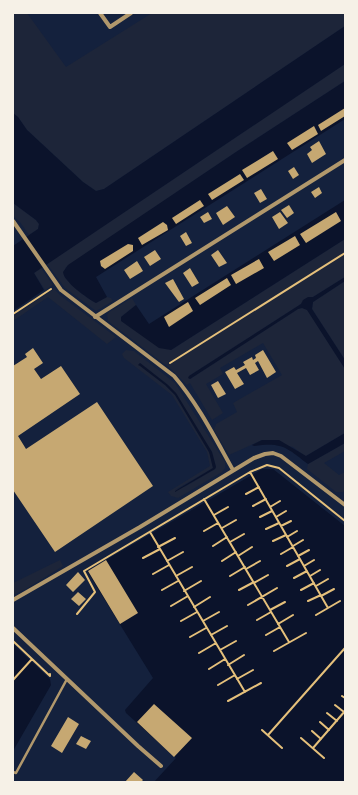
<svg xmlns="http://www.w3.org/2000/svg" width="358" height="795" font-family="'Golos Text',sans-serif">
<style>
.green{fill:#1d2539;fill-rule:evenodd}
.water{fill:#0b132b}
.building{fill:#c6a872}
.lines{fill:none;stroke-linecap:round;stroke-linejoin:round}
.path{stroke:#e5c07b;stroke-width:2}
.service{stroke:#b1986c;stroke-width:2.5}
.minor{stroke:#b1986c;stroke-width:4}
</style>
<rect width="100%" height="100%" fill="#14213d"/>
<!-- green -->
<path class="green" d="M13,13H27L66,67L152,13H345V26L104,189L96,191L83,182L27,130L18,117L13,113Z
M345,64V81L236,152L66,267L64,276C72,287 84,296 96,303L107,297L111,298L113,301L96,311L65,288L47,264Z
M13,203L36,220L39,224L38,229L29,235L20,222L13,216Z
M345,239V277L313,297H310L301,304L189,376V379H190L298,309L302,308L307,309L345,369V433L306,456H305L293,447L262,440L229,455L214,430L216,424L237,412L233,403L282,375L263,343L220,368L223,374L206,384L223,413L212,420L190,383L187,385L172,370L108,321L107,315L109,312L132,298L136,305L121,317L171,350Z
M41,268L53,285L45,290L34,273Z
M345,281V360L312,309L313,302Z
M54,289L61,296L116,337L107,344L48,297L13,321V316Z
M126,350L134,351L175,383L225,462V468L222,472L178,498L171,496L168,492L210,466L207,452L172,395L124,358L122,354ZM140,363L168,385L176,394L212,452L216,467L215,469L186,486L175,490L213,468L210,454L175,395L165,385L139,364Z
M345,443V451L324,463L339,475L345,472V490L343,492H336L307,469L308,464Z
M60,560L63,566L26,589L13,595V583Z"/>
<!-- water -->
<path class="water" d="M345,26V64L34,273L44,290L13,311V246L38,229L39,224L36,220L13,203V113L18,117L27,130L83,182L96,191L104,189Z
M345,81V119L96,277L107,297L96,303C87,298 64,282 63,272L68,265L236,152Z
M345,200V239L171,350L159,348L121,321V317L136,305L149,324Z
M345,277V281L313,302L312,309L345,360V369L307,310L302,308L298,309L190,379L188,378L189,376L301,304L303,300L308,297H313Z
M140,363L168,385L176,393L212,452L216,467L215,469L175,492V491L213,468L209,452L175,395L165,385L140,366L138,365Z
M345,433V443L308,464C286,447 282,442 254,446L252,445L262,440H279L306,456Z
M262,469H273L345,526V782H154L176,758L126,713L125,710L153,678L87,571Z
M13,644L50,679L51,685L13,751Z"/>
<!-- building -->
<path class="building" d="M345,108V116L321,131L318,125Z
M314,126L318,134L292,150L287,143Z
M319,141L326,154L312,163L307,154L312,150L310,147Z
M273,151L278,159L247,178L242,170Z
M294,167L299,175L293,179L288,171Z
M240,174L244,180L212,200L208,194Z
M319,187L322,193L315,198L311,192Z
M261,189L267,199L260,203L254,193Z
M200,200L204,206L176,224L172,218Z
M289,205L294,213L287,218L281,210Z
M227,206L235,217L223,225L216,213Z
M208,212L212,219L204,223L200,217Z
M280,212L288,223L279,229L272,217Z
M336,212L341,221L306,243L300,234Z
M163,222L167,225L168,230L142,245L138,238Z
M186,232L192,243L186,246L180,236Z
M295,236L300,245L274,261L268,252Z
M128,244L133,245V251L105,269L101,266L100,261Z
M155,250L161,259L150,266L144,257Z
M218,250L227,263L219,267L211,255Z
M259,259L264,268L236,284L231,275Z
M137,261L143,271L130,279L124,270Z
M190,268L199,283L192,287L183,273Z
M227,278L231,285L200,305L195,298Z
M173,279L184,299L179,302L165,283Z
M188,302L193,311L169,327L164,317Z
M33,348L43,363L34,369L41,379L61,366L80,394L18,436L26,449L97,402L153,486L55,552L13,490V366L27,357L25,354Z
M263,350L276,372L267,378L258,361L255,363L259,370L250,375L246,368L237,373L244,384L235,389L225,372L234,367L236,370L245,365L243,362L252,357L253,360L256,358L255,355Z
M218,381L226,394L218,398L211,385Z
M106,560L138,613L120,624L88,571Z
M78,572L85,580L73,592L66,585Z
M78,592L86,599L79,606L71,599Z
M154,704L192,738L174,757L137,722Z
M68,717L79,724L62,753L51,746Z
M81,736L91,741L86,749L76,744Z
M134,772L143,780L141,782H125Z"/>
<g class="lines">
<!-- path -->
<path class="path" d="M13,314L51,289
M170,363L345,253
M250,472L328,608
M246,494L259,487
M204,499L289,642
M253,506L266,499
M270,507L280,501
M214,515L228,507
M260,517L272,511
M276,517L286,511
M281,526L291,521
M222,528L236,520
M266,529L279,523
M204,531L218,523
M150,532L245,692
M287,537L297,531
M273,541L286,535
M230,542L244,534
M213,546L227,537
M293,546L303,540
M158,547L175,538
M281,554L293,547
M238,556L252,547
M298,556L309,550
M143,558L160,549
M167,561L183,552
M222,561L236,552
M287,566L300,559
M304,566L314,560
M246,569L260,561
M153,574L169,565
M176,576L192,567
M230,576L245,567
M310,576L320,570
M294,578L307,571
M254,583L268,575
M316,586L328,579
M162,590L178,581
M239,590L254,582
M301,590L314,583
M184,591L201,581
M321,596L334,589
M308,601L321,595
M248,605L277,588
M171,606L188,596
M194,607L210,597
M270,610L285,602
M77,614L95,592L84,571L250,472L267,465L279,468L345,521
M316,615L340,601
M257,620L271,612
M181,621L197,612
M203,621L219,612
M278,624L293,615
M211,635L227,626
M266,635L280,627
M190,637L206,628
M13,641L50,676V674
M220,650L236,641
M274,651L306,633
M199,653L216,643
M228,665L244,655
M209,669L225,659
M237,679L253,670
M13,680L32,659
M218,685L235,675
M342,696L345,698
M228,701L261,683
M335,705L344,712
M327,713L337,721
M320,722L329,730
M262,730L282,748
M312,731L321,739
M268,735L345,648
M301,738L324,758
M313,748L345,711"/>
<!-- service -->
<path class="service" d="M13,772L16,773L67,679"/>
<!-- minor -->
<path class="minor" d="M100,13L110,27L131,13
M13,221L61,290L174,376C198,404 215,438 233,470
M95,317L345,160
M13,600L140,527L254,458L265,454L273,453L281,456L345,505
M13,628L138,746L161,766"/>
</g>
<!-- border -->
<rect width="358" height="795" fill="none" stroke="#f6f1e7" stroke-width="28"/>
</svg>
